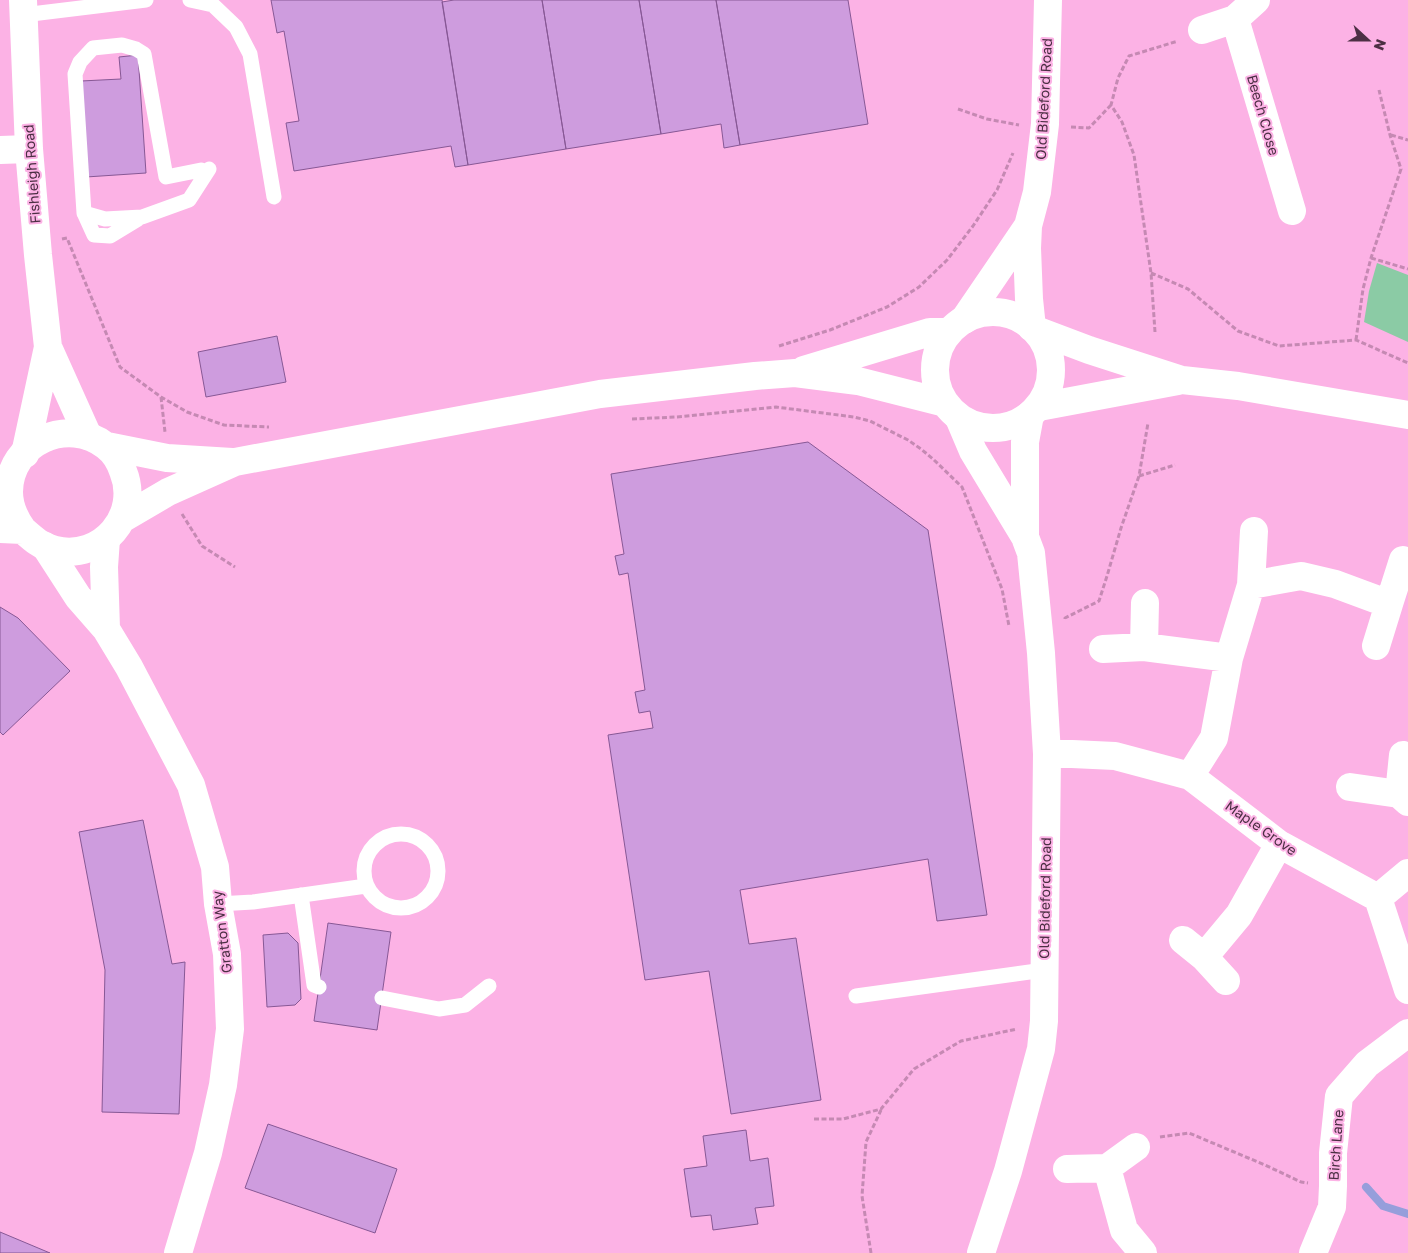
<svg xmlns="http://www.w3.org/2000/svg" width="1408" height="1253" font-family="'Golos Text',sans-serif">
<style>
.green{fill:#8bcba5}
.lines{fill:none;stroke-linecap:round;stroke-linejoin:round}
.stream{stroke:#969edb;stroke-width:8}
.building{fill:#ce9cde;stroke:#875895}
.path{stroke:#c589b3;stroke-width:3;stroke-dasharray:5 2.5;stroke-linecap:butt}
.lane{stroke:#fff;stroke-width:15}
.street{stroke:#fff;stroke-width:28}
.secondary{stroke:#fff;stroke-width:28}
.primary{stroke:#fff;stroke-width:28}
.labels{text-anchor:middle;stroke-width:4;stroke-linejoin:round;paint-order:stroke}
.street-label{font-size:14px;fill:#4c2f44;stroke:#fcb2e5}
</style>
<rect width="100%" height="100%" fill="#fcb2e5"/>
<!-- green -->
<path class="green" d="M1377,263L1408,275V342L1364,322L1369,291Z"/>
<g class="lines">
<!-- stream -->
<path class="stream" d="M1366,1187L1383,1206L1408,1214"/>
</g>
<!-- building -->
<path class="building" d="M271,0H442L468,165L455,167L451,146L294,171L286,123L299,121L284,31L277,33Z
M454,0H542L566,149L468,165L442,2Z
M542,0H639L661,134L566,149Z
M639,0H716L740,145L724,148L721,124L661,134Z
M716,0H848L868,124L740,145Z
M138,55L146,173L86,177L81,81L121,79L119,57Z
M277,336L286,382L206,397L198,352Z
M808,442L928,530L987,915L937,921L928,859L740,890L749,944L796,938L821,1100L731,1114L709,971L645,980L608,735L653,728L650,711L639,713L635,692L645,690L628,573L619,575L615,556L624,554L611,474Z
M0,607L18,618L70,671L3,735L0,732Z
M143,820L172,964L185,962L179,1114L102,1112L105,970L79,832Z
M328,923L391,932L377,1030L314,1021Z
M288,933L298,943L301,999L295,1005L267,1007L263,935Z
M268,1124L397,1169L375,1233L245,1188Z
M746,1130L750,1161L768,1158L774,1206L755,1208L758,1224L713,1230L711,1215L691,1217L684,1169L707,1166L703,1136Z
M0,1232L50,1253H0Z"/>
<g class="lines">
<!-- path -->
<path class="path" d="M958,109L987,119L1019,125
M1071,127L1089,128L1111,105
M1391,135L1408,140
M62,239L67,238L120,367L161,397L187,412L224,425L269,427
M1371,258L1408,269
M1151,273L1188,289L1238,331L1279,346L1356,340L1408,363
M1155,332L1151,273L1134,155L1122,122L1111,105L1118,78L1129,56L1178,41
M1356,340L1363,289L1371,258L1401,169L1390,135L1379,90
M779,346L830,330L887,307L919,287L947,260L973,226L997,190L1013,153
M161,397L165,432
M632,419L677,417L776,407L854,417L870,421L908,440L921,449L933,459L962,487L1002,589L1009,626
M1139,476L1175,465
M182,514L202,546L235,567
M1065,619V618L1099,601L1107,576L1121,528L1139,476L1148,423
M814,1119H843L881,1109L914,1069L961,1041L1017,1029
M1160,1137L1189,1133L1265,1165L1301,1182L1308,1183
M871,1253L862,1196L866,1142L881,1110"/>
<!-- lane -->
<path class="lane" d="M190,0L213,5L236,27L250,54L274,197
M23,15L146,0
M201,170L166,177L144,54L136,49L122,45L93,48L80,62L75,74L84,213L105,219L142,217L189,200L209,169
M84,213L94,235L110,236L138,219
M364 871a37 37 0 1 1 74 0a37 37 0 1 1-74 0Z
M301,895L314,985L319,987
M218,904L253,902L366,886
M856,996L1044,970
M382,998L439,1009L465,1005L489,986"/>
<!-- street -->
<path class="street" d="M23,0L29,149L38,255L48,347L25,454
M1235,19L1292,211
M1202,30L1235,19L1256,0
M0,150L29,149
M48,347L88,436
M959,418L973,451L1025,537L1031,553L1041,653L1047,754L1044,1021L1041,1049L1008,1171L981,1253
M1025,537V442L1030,415
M106,539L104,567L106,629
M45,546L78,597L106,629L129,667L191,785L215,867L218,904L227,954L230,1029L223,1085L208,1153L178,1253
M1251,585L1301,576L1335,584L1389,604L1403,560
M1376,646L1389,604
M1144,647L1145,603
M1103,649L1144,647L1229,658
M1047,754H1072L1115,756L1190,776L1279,844L1378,898L1408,990
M1403,755L1399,794L1408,802
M1190,776L1214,738L1229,658L1251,585L1254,531
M1350,787L1399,794
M1378,898L1408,873
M1183,940L1204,957L1239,915L1279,844
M1204,957L1226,981
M1136,1147L1107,1168L1124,1230L1143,1253
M1067,1169L1107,1168
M1313,1253L1332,1207L1333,1186V1153L1339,1096L1367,1064L1408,1033"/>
<!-- secondary -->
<path class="secondary" d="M964,320L1028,226
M1032,328L1029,299L1027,248L1028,226L1037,192L1045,124L1048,0"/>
<!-- primary -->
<path class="primary" d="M935 370a58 58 0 1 1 116 0a58 58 0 1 1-116 0Z
M1036,330L1089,350L1182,380L1238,386L1408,415
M804,370L930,332H949
M1039,407L1178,381
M107,446L167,458L232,462
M122,519L168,492L235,462L600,394L755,376L795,373L858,381L945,403
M0,529L23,530C33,539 42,547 55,550C102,561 141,515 123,471C120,462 114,452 106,446C68,416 9,442 9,492C9,507 15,519 23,530"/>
</g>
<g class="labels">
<!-- street labels -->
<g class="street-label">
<text transform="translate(1044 99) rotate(-87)" y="5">Old Bideford Road</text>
<text transform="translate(1263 115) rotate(74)" y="5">Beech Close</text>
<text transform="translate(32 174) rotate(-94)" y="5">Fishleigh Road</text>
<text transform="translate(1261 828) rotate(35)" y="5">Maple Grove</text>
<text transform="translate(1045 898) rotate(-89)" y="5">Old Bideford Road</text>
<text transform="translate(222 932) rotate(-97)" y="5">Gratton Way</text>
<text transform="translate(1336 1145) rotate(-86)" y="5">Birch Lane</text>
</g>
</g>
<!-- north arrow -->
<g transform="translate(1368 40) rotate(111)" stroke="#fcb2e5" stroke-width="4" paint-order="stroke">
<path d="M0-4L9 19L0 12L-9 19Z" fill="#4c2f44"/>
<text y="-8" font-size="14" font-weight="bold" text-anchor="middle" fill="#4c2f44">N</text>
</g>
</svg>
